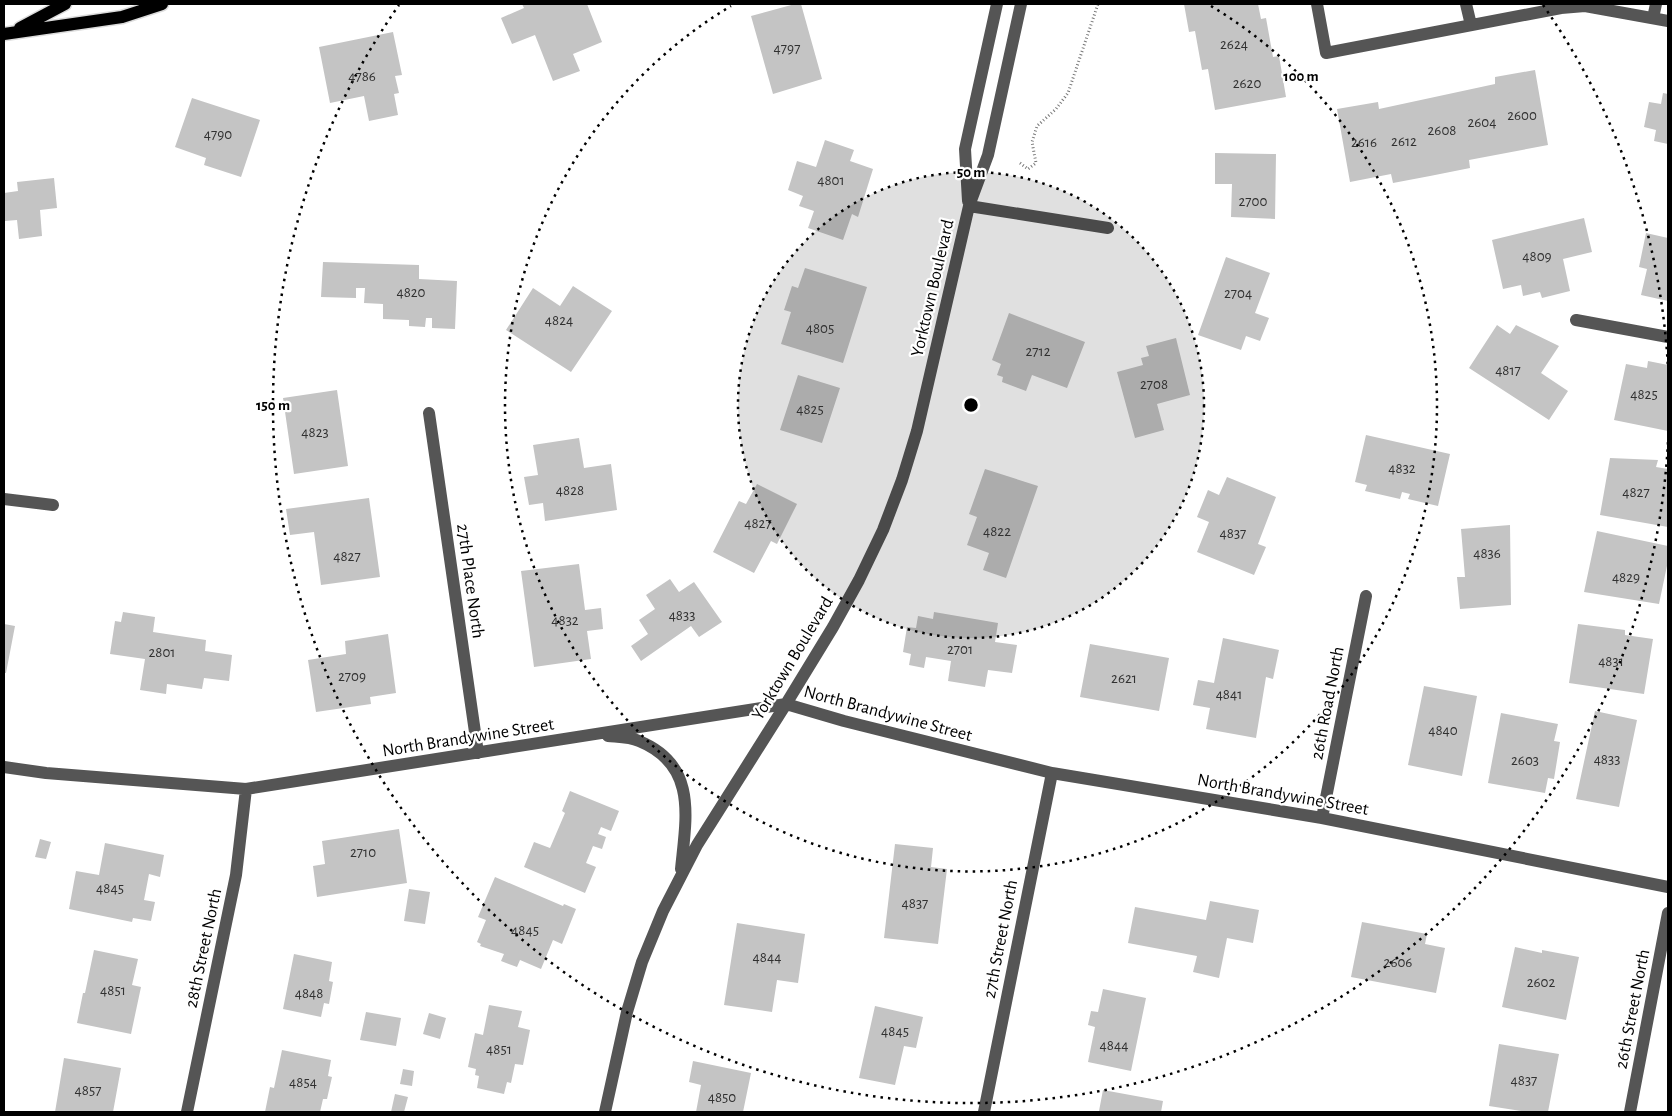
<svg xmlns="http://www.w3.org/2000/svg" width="1672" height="1116" font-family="'Alegreya Sans',sans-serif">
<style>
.building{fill:#c4c4c4}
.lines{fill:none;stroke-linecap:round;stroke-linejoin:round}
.major-casing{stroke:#dbdbdb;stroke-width:15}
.path{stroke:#777;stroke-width:3;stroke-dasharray:1 2.5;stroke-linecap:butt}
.minor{stroke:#555;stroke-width:12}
.major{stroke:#000;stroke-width:12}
.ring{fill:none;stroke:#000;stroke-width:2.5;stroke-dasharray:2.5 5}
.labels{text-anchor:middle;stroke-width:4.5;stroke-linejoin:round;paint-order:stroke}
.number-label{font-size:15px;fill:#313131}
.street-label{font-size:18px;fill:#000;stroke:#fff}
.centre{fill:#000;stroke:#fff;stroke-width:2.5}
.ring-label{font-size:15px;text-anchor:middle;font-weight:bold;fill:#000;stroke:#fff;stroke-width:4.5;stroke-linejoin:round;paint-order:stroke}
</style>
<rect width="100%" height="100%" fill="#fff"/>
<!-- building -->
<path class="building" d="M522,4H587L602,42L573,54L580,71L553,81L535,35L512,44L501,18L524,8Z
M795,4H801L822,79L773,94L751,16Z
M1184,4H1258L1261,19L1266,18L1273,57L1279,56L1286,97L1215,110L1208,69L1202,70L1195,31L1189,32Z
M393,32L402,75L395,76L399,93L394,94L398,115L369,121L364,96L330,103L319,47Z
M1535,70L1548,145L1469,160L1470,168L1430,176L1393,183L1391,174L1350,182L1337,109L1378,102L1379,109L1495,84V77Z
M1663,93L1668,94V144L1654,141L1656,130L1644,127L1649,102L1661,104Z
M192,98L260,120L241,177L204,165L206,158L175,147Z
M825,140L854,150L850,161L873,169L858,217L852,214L843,240L808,228L814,211L799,206L803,196L788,190L797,161L816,167Z
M1215,153L1276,154L1275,219L1231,217L1232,184H1215Z
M54,178L57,208L40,210L42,236L19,239L17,220L5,221L4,193L18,191L17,182Z
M1584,218L1592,252L1563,259L1570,291L1542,298L1540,292L1523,296L1521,285L1503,289L1492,240Z
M1646,233L1668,238V301L1641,295L1647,269L1639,267Z
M1226,257L1270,273L1255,313L1269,318L1260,341L1246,336L1241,350L1198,335Z
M323,262L419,265V279L457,281L455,329L432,328V318H426L425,327L409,326V320L383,319V304L364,303L365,288H356V298L321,297Z
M805,268L867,287L843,363L781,344L791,312L784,310L792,286L798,288Z
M573,286L612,311L571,372L506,330L533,288L560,306Z
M1009,313L1085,342L1067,388L1032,375L1026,391L1002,382L1003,377L997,375L1001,364L992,360Z
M1497,325L1510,334L1516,325L1559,346L1541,373L1568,391L1549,420L1469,368Z
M1176,338L1190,395L1157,404L1164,430L1135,438L1117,372L1143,365L1141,358L1149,356L1146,346Z
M1648,361L1668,365V431L1614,420L1626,364L1647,368Z
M798,375L840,388L822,443L780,430Z
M337,390L348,466L294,474L283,398Z
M1366,435L1450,454L1438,506L1408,499L1410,494L1402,492L1400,499L1365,491L1367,485L1355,482Z
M579,438L584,468L611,464L617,510L545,521L543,503L529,505L524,477L538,475L533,445Z
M1610,458L1658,460L1656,467L1668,469V527L1600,515Z
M985,469L1038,486L1006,578L983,570L989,553L967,545L977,517L969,514Z
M1227,477L1276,497L1258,544L1266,547L1254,575L1197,552L1209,522L1197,517L1208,490L1219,495Z
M757,484L797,504L777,544L771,541L754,573L713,552L739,501L746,504Z
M369,498L380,577L321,585L314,532L290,535L286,509Z
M1510,525L1511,605L1460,609L1457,577H1465L1461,529Z
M1597,531L1668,546V561L1659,604L1584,592Z
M579,564L585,610L601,608L603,629L587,631L591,659L534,667L521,571Z
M670,579L679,592L694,582L722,622L699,637L691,626L641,661L631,646L648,634L639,620L655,609L646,595Z
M123,612L155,617L153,632L206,640L205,651L232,655L229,681L204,678L202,689L167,684L166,694L140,690L145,659L110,654L115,621L121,622Z
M934,612L998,623L995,642L1017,645L1012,673L988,670L985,687L948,681L951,661L926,657L924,668L909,665L911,654L903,652L907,627L916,628L918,616L933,619Z
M4,624L15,626L6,673H4Z
M1578,624L1625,630V635L1653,639L1644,694L1569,683Z
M388,634L396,693L370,697L371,704L316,712L308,660L346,654L345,641Z
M1223,638L1279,650L1273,679L1266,677L1256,738L1206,729L1210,708L1193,705L1198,680L1214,683Z
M1090,644L1169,658L1159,711L1080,697Z
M1424,686L1477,696L1462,776L1408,765Z
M1595,711L1637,720L1619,807L1576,799Z
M1501,713L1558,724L1554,741L1560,742L1554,779L1548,778L1545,793L1488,783Z
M570,791L619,811L611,831L601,827L598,834L606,837L602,849L593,846L586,863L596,867L585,893L524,867L534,842L550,848L565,813L562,811Z
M399,829L407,883L317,897L313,866L325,864L322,841Z
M40,839L51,842L46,859L35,857Z
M105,843L164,855L160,877L149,874L144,900L155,902L151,921L133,918L132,922L69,909L76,871L99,875Z
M895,844L933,848L931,867L947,869L938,944L884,938Z
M495,877L563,906L564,904L576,909L562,944L553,940L541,969L520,960L517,967L501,961L504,954L480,946L481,944L477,942L486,920L478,917Z
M409,889L430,892L425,924L404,921Z
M1210,901L1259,910L1253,943L1227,938L1219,978L1193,972L1197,956L1128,943L1135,907L1206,920Z
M1362,922L1427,934L1425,944L1445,948L1436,993L1351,977Z
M737,923L805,934L798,983L777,980L772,1012L724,1005Z
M1515,947L1542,953V950L1579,957L1566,1020L1502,1007Z
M94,950L138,959L132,985L141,987L131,1034L77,1023L83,993H85Z
M294,954L332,962L329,981L333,982L329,1004L324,1003L321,1017L283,1009Z
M1103,989L1146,998L1131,1071L1088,1062L1095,1027L1088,1025L1091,1011L1098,1012Z
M489,1005L522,1011L518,1027L530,1030L523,1065L515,1064L511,1083L507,1082L504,1094L477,1088L479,1076L475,1075L476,1069L468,1067L475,1033L483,1035Z
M875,1006L923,1017L916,1048L904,1046L895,1085L859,1078Z
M366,1012L401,1018L396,1046L360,1040Z
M429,1013L446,1018L440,1039L423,1034Z
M1499,1044L1559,1054L1548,1112H1527L1489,1106Z
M282,1050L331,1060L328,1076L332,1077L327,1099H323L320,1112H265L270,1087L274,1088Z
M64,1058L121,1068L113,1112H55Z
M693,1061L751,1073L743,1112H696L701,1085L689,1082Z
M403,1069L414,1071L412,1086L400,1084Z
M1103,1090L1163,1101L1161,1112L1099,1111Z
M395,1094L408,1097L404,1112H391Z"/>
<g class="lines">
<defs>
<path id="major" d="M20,28L65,4
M4,34L122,17L162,4"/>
</defs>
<!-- major casing -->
<use href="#major" class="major-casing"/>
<!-- path -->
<path class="path" d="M1020,163L1028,169L1036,163L1032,142L1037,126L1056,109L1068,93L1098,4"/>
<!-- minor -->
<path class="minor" d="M1317,4L1326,53L1561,8L1585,6L1668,21
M1466,4L1471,25
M1653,18L1656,4
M968,201L965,149L997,4
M969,206L1108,228
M1576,320L1668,337
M429,413L478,753
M4,499L53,505
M608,736C617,737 630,737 639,741C698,765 686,818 681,869
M4,767L46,773L246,789L786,704L844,721L1052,773L1322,818L1668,887
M1322,818L1366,596
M187,1112L236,875L246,789
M605,1112L627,1012L642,962L663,911L697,845L786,704L833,627L859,580L883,530L902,480L917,431L969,206L988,155L1021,4
M984,1112L1052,773
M1630,1112L1668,913"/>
<!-- major -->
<use href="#major" class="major"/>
</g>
<!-- distance rings -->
<circle cx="971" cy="405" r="233" fill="#000" fill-opacity=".12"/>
<g class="ring">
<circle cx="971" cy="405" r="233"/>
<path d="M1211 6A466 466 0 1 1 731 6"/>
<path d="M1668 442A698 698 0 1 1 399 5M1543 5A698 698 0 0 1 1668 368"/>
</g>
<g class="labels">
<!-- number labels -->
<g class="number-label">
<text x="1234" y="49">2624</text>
<text x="787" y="53">4797</text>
<text x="362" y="81">4786</text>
<text x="1247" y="88">2620</text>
<text x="1522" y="120">2600</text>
<text x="1482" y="127">2604</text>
<text x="1442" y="135">2608</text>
<text x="218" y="139">4790</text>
<text x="1404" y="146">2612</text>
<text x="1364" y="147">2616</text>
<text x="831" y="185">4801</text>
<text x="1253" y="206">2700</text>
<text x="1537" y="261">4809</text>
<text x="411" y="297">4820</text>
<text x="1238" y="298">2704</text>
<text x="559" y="325">4824</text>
<text x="820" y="333">4805</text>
<text x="1038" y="356">2712</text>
<text x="1508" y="375">4817</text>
<text x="1154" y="389">2708</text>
<text x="1644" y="399">4825</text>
<text x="810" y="414">4825</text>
<text x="315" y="437">4823</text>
<text x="1402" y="473">4832</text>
<text x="570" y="495">4828</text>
<text x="1636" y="497">4827</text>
<text x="758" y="528">4827</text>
<text x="997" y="536">4822</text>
<text x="1233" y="538">4837</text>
<text x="1487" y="558">4836</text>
<text x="347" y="561">4827</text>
<text x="1626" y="582">4829</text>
<text x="682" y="620">4833</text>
<text x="565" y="625">4832</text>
<text x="960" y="654">2701</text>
<text x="162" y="657">2801</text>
<text x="1611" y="666">4831</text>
<text x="352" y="681">2709</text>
<text x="1124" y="683">2621</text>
<text x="1229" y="699">4841</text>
<text x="1443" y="735">4840</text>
<text x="1607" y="764">4833</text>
<text x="1525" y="765">2603</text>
<text x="363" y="857">2710</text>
<text x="110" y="893">4845</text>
<text x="915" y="908">4837</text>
<text x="525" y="935">4845</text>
<text x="767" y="962">4844</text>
<text x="1398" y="967">2606</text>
<text x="1541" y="987">2602</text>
<text x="113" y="995">4851</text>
<text x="309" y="998">4848</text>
<text x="895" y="1036">4845</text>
<text x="1114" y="1050">4844</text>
<text x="499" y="1054">4851</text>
<text x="1524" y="1085">4837</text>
<text x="303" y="1087">4854</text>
<text x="88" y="1095">4857</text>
<text x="722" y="1102">4850</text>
</g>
<!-- street labels -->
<g class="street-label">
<text transform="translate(932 288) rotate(-77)" y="6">Yorktown Boulevard</text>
<text transform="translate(471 581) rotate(82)" y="6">27th Place North</text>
<text transform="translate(792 658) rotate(-59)" y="6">Yorktown Boulevard</text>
<text transform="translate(1327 703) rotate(-79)" y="6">26th Road North</text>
<text transform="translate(888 713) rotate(15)" y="6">North Brandywine Street</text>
<text transform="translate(468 737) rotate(-9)" y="6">North Brandywine Street</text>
<text transform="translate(1283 794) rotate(10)" y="6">North Brandywine Street</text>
<text transform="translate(1000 939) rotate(-79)" y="6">27th Street North</text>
<text transform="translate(203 948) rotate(-78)" y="6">28th Street North</text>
<text transform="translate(1632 1009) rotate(-79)" y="6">26th Street North</text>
</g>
</g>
<circle cx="971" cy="405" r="8" class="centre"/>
<g class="ring-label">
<text x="1301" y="81">100 m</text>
<text x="971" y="177">50 m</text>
<text x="273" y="410">150 m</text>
</g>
<!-- border -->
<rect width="1672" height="1116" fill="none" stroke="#000000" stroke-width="10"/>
</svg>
